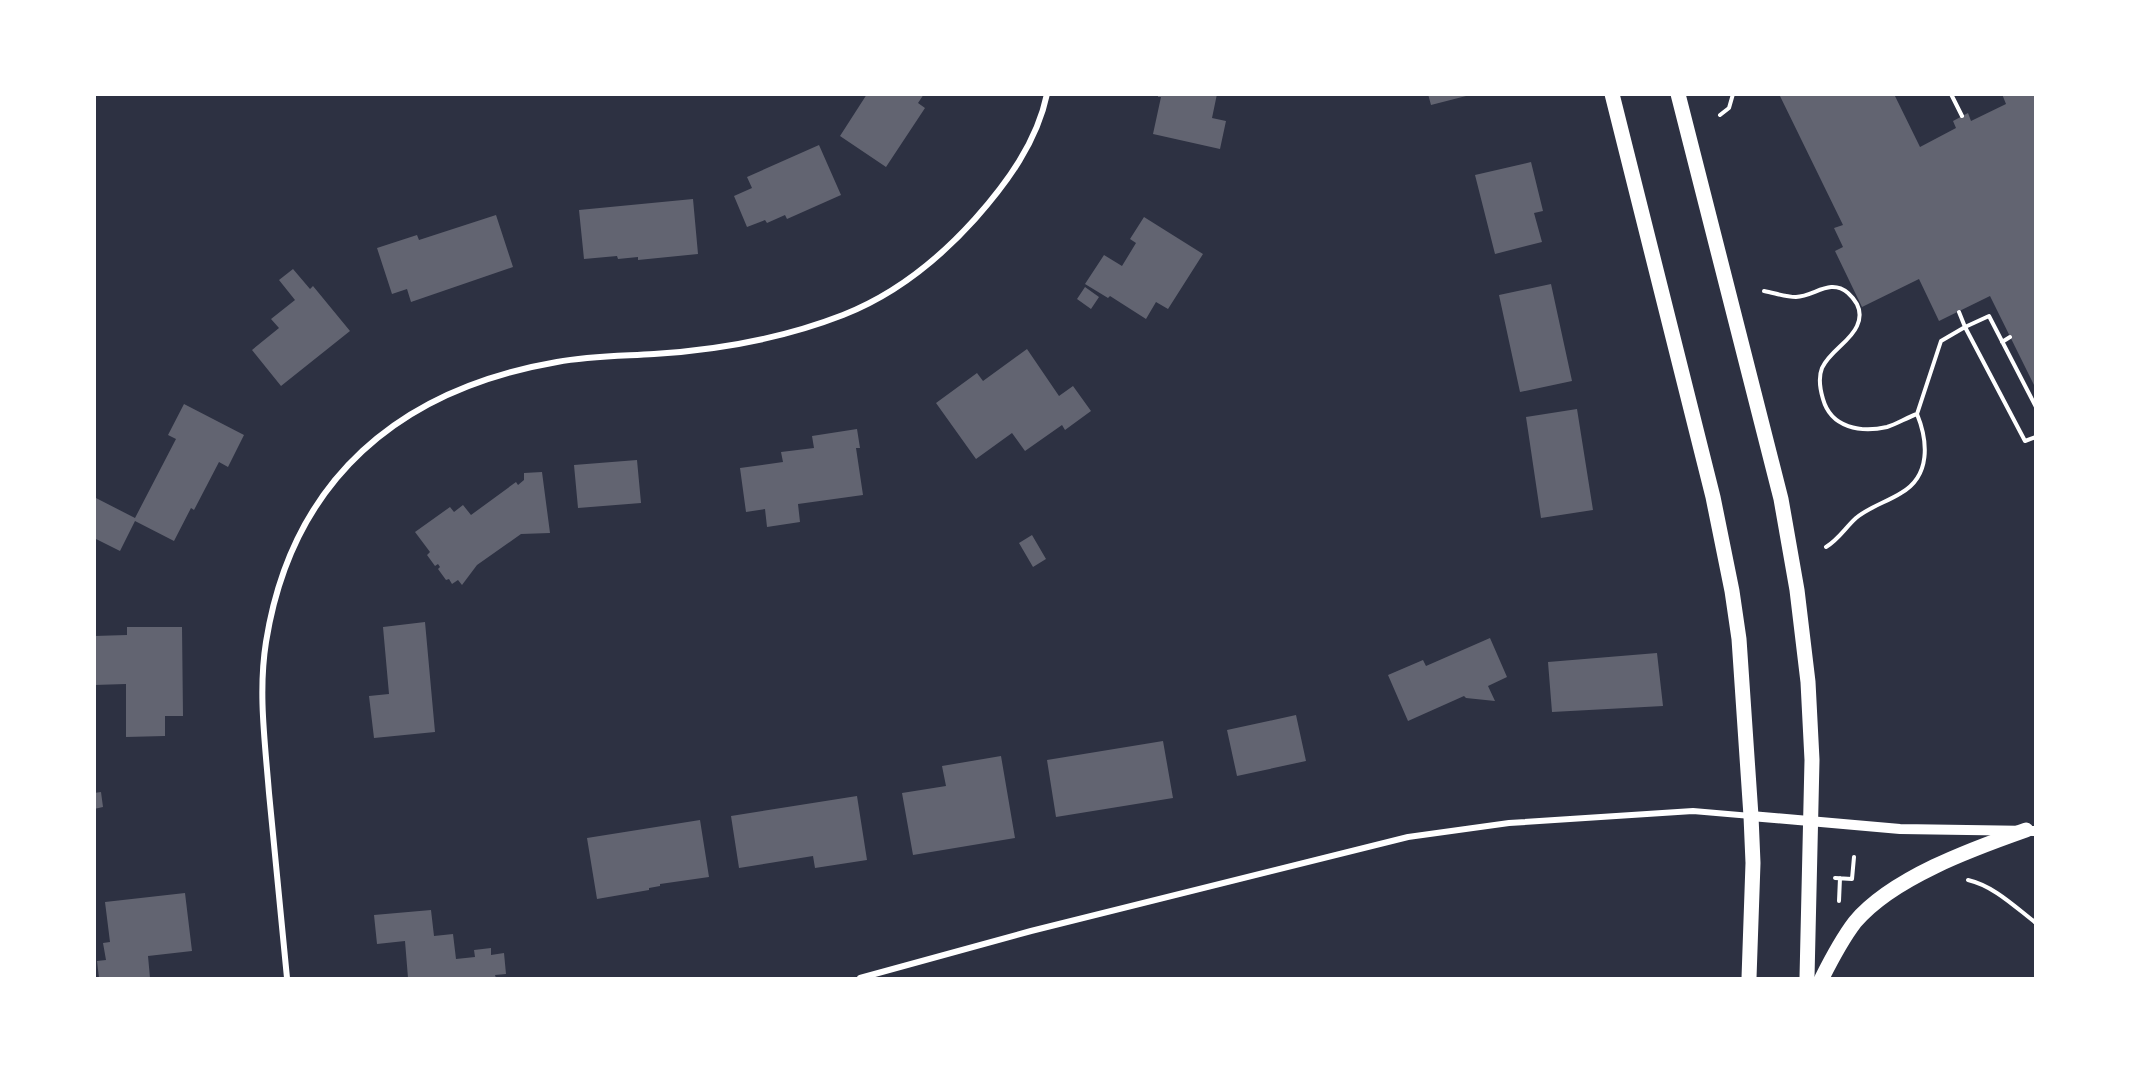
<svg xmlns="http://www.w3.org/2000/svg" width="2130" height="1073" font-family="Manrope,sans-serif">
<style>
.building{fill:#626471}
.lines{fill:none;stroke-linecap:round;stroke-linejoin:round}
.path{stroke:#fff;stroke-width:4}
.minor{stroke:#fff;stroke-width:6}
.tertiary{stroke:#fff;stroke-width:10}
.primary{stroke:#fff;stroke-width:15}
</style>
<rect width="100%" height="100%" fill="#2d3142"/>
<!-- building -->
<path class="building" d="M867,94H924L918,103L925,108L886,167L840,136Z
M1158,94H1217L1212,118L1226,121L1220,149L1153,134L1161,97H1158Z
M1428,94H1470V95L1431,105Z
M1779,94H1894L1920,147L1956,128L1953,121L1968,113L1971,121L2006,104L2002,94H2036V389L1990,296L1939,321L1919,279L1862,307L1835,251L1843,247L1834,228L1843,225Z
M819,145L841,195L787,219L785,215L767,223L765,220L747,227L734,196L752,188L747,177Z
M1531,162L1543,211L1534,213L1542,242L1495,254L1475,175Z
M693,199L698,254L638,260V257L618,259L617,256L584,259L579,210Z
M496,215L513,267L411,302L407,289L392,294L377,248L417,235L419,240Z
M1144,217L1203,254L1168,309L1156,302L1146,319L1110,296L1108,298L1085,284L1104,255L1122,266L1136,243L1130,239Z
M293,269L310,289L313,286L350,331L281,386L252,350L279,328L271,319L295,300L279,280Z
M1551,284L1572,381L1520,392L1499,295Z
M1085,287L1099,297L1091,309L1077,299Z
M1027,349L1059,396L1073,386L1091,411L1065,430L1062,425L1025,451L1012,433L976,459L936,403L977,373L983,381Z
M184,404L244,435L228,467L219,462L194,510L191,508L174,541L135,521L120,551L94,538V497L135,518L176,439L168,435Z
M1577,409L1593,510L1541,518L1526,417Z
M857,429L860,448H856L863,495L798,504L800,522L767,527L765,509L746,512L740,468L783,462L781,452L814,448L812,436Z
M637,460L641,503L578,508L574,465Z
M542,472L550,533L521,534L477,565L462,585L458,580L452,584L449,579L446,580L438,569L440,567L438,564L435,566L427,555L430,552L415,532L450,507L454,512L463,505L471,515L516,482L518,485L524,480V473Z
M1032,535L1046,559L1033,567L1019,543Z
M425,622L435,732L374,738L369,696L389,694L383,627Z
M127,627H182L183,716H165V736L126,737V684L94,685V636L127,635Z
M1490,638L1507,677L1488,686L1495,701L1466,698L1464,696L1408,721L1388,675L1423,660L1426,666Z
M1657,653L1663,706L1552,712L1548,662Z
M1296,715L1306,761L1237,776L1227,730Z
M1163,741L1173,798L1056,817L1047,760Z
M1001,756L1015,838L913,855L902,793L946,786L942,766Z
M101,792L103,807L94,809V793Z
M857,796L867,860L815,868L813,856L739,868L731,816Z
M700,820L709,877L660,884V886L649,888V890L597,899L587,838Z
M185,893L192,951L148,956L150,978H99L97,961L106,960L103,943L110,942L105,902Z
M431,910L434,936L453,934L456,959L475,957L474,950L491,948V955L504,953L506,974L495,975L496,978H408L405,941L377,944L374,915Z"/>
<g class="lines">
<!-- path -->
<path class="path" d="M1951,94L1962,116
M1720,115L1729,108L1733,94
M1764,291C1775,293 1785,297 1796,297C1815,296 1830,278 1848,293C1858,302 1863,313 1857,326C1850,342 1830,351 1822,368C1818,378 1820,389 1823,399C1831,428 1861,433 1887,427C1897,424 1906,418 1917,414
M2002,342L2010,337
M2036,407L1989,316L1965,327L2025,441L2036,437
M1826,547C1839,539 1845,528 1856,518C1869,507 1887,502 1901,493C1931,476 1928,441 1917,414L1941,341L1965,327L1959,312
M1835,878L1852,879L1854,857
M1968,880C1994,886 2015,907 2036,923
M1839,901L1840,878"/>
<!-- minor -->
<path class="minor" d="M287,978C281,917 275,855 269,793C265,742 258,692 266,642C292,479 400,389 557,362C589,356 622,356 654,354C717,350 784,338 843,315C894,295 939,259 975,219C1007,183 1037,142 1047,94
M860,978L1031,931L1408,837L1509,823L1693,811L1751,816"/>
<!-- tertiary -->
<path class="tertiary" d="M1751,816L1900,829L2036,831"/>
<!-- primary -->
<path class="primary" d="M1612,94L1713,497L1732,591L1739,639L1751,816L1753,863L1749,978
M1678,94L1781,499L1797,590L1808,682L1812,760L1807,978
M1822,978C1831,960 1842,939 1855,922C1892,878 1972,849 2026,830"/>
</g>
<!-- border -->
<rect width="2130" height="1073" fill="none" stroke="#ffffff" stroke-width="192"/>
</svg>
